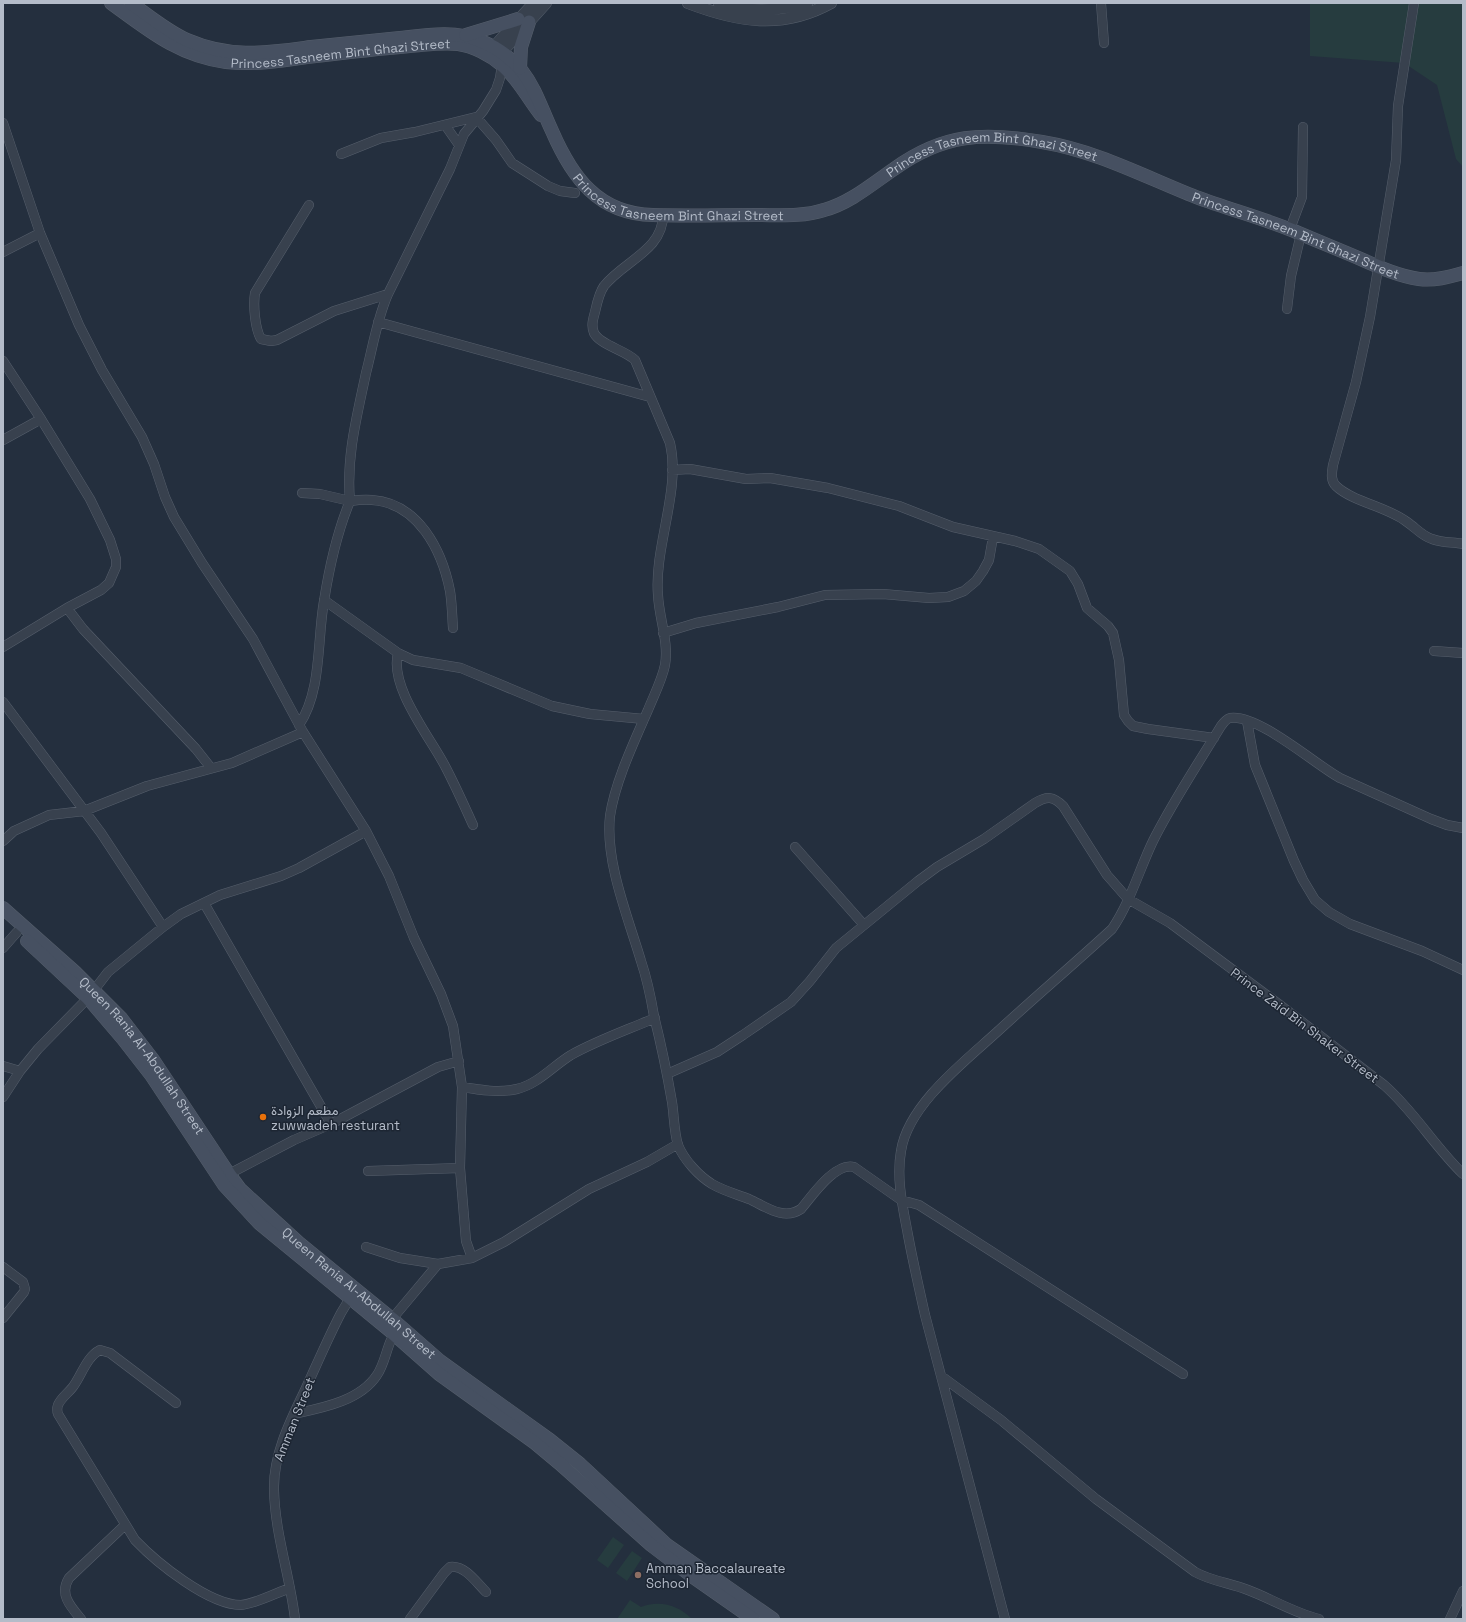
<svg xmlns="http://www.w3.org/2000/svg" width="1466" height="1622" font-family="'Space Grotesk',Vazirmatn,sans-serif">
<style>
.green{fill:#263c3f}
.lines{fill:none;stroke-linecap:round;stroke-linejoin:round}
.minor-casing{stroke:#565f6c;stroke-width:10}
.tertiary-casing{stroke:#565f6c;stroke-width:12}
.secondary-casing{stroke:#565f6c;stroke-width:14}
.minor{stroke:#38414e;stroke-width:9}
.tertiary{stroke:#38414e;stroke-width:11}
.secondary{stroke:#465061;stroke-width:13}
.food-dot{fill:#e8710a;stroke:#1d2633;stroke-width:1.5}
.education-dot{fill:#8d6e63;stroke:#1d2633;stroke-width:1.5}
.labels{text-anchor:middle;stroke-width:3;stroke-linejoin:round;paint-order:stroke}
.street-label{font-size:13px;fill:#b4bcc9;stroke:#1d2633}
.poi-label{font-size:13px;fill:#b4bcc9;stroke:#1d2633;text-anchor:start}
</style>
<rect width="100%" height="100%" fill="#242f3e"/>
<!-- green -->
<path class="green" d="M1310,3H1463V167L1456,159L1437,85L1404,63L1310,56Z
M613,1537L624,1545L608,1568L597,1560Z
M632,1551L642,1558L627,1581L616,1573Z
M630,1600L641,1607C660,1600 678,1605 692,1619H617Z"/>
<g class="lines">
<defs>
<path id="minor" d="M1101,3L1104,43
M1414,3L1398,106L1396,160L1370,317L1356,382L1333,465C1332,472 1330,480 1336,486C1353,502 1388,507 1407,522C1416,528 1422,536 1432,539C1442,543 1453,542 1463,544
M3,123L40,233L79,325L102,370L142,437L154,464L165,497L174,517L202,563L253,639L303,732L366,831L389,876L414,938L441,994L453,1026L462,1087L460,1168L466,1241L472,1258
M445,125L459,145
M341,154L381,138L415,132L476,117L496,140L512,163L548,186L560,191L575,193
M309,205L255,293C253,305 255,329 261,339L271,341L277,340L334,311L388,294
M663,215C663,250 624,261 604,286C599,293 597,303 595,312C593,319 591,326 594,333C600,345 625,350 635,360L670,443C681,491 654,546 658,595C659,618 669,642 665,665C662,680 654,695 648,710C634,742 615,782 610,816C605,862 628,917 641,961C647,979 651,998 654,1016C661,1044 667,1073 672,1102C674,1115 674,1132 678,1145C684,1160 699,1176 712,1184C724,1191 736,1194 749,1199C765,1206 783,1221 801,1209C812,1196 835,1162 854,1167L901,1200L919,1205L1183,1374
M1290,229L1302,197L1303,127
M3,252L40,233
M1287,309L1291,276L1301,234
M378,322L650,397
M3,361L41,419L90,499L110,540L116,559V567L109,583L101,590L67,608L3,647
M3,440L41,419
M672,470L690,469L746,479L770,478L828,488L899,506L953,527L1015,541L1039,549L1070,571L1078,584L1087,608L1108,626L1113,633L1119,660L1124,715L1128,721L1133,726L1148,729L1214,738
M302,493L320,494L350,501C346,457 357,416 366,373C373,346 377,319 388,294L450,169L464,134L483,111L496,90L500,78L502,65
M324,600L398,653C389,687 430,737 445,766C455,785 464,805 473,825
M67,608L83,629L196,749L211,768
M663,633L696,623L778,607L825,595L883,594L929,598L948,597L964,591L976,581L983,571L989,560L993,537
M1434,651L1463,653
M398,653L413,660L461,668L552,706L590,714L644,719
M3,702L101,833L163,927
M1247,721L1255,765L1294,861L1303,880L1315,900L1329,912L1350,924L1422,951L1463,970
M299,725C322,691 317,640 324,601C329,569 338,530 350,501C357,500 365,499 372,500C418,503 442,550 450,591C452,603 452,615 453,628
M3,841L14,831L49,815L84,811L147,786L232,763L303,732
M795,847L864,925
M204,903L331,1124
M3,948L17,932
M3,1066L20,1071
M667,1074L717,1052L743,1035L791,1002L810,981L836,948L918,881L937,867L984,839L1035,803C1047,796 1053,796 1063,806L1107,875L1128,899L1170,923L1280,1005L1384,1085C1414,1111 1434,1146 1463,1174
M462,1087C480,1090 499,1093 517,1089C538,1084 553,1066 571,1055C598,1040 627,1030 655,1018
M3,1097L20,1071L38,1049L88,998L108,972L163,927L181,914L220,895L281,876L299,868L366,831
M368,1171L460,1168
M229,1174L294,1140L331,1124L438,1067L459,1061
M366,1247L400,1258L438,1264
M3,1267L23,1282L25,1289L24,1292L3,1318
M392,1319L438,1264L472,1258L504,1242L589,1189L647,1162L678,1144
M941,1376L1001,1420L1096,1499L1195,1572C1211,1581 1230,1583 1248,1590C1272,1599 1294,1613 1319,1619
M176,1403L110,1353L100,1350C86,1357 81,1377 72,1388C67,1394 61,1398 58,1405C57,1408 57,1411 58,1414L135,1540C157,1563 209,1605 241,1605C255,1604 276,1593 290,1588
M294,1414C322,1408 360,1401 377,1375C384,1365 386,1351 391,1340
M81,1619C70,1606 59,1594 69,1578L124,1526
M295,1619C290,1576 275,1534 274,1490C273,1455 290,1421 305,1390C317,1364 328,1338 341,1313L350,1298
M410,1619L444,1573L450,1567C465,1565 476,1582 486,1592
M1005,1619L925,1315C919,1288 913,1262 908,1235C903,1208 896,1179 901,1151C908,1105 964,1062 997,1032C1035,997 1074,964 1112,929C1130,903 1139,870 1153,841C1173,801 1198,764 1221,726C1224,722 1226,719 1230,718C1257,713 1316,765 1340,778L1431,819L1447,825L1463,828
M1450,1619L1463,1591"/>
<path id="tertiary" d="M688,3C738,22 782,30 831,3
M719,3C748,13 778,11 807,3
M494,55V47L502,38L534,3
M495,55L502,52L546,3"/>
<g id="secondary">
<path id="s1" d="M111,3C148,30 179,56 226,62C254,65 280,61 307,57C341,53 376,49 410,46C425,45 442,42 458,44C473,46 490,55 502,65C518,78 528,99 541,115"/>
<path id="s2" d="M131,3C149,16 167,31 187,40C231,59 266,53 311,47C341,44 370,41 400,38C426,35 456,30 481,41C496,47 511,58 522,71C536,89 542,110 552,131C572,177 598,214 653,215C688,216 723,215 757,215C779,215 803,217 824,210C850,203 872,184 894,169C944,133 984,132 1042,142C1097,151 1145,177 1196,197C1228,209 1262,218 1294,231C1317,241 1340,250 1363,260C1381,268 1399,276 1419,279C1434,281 1449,277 1463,273"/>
<path d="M466,35L518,19"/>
<path d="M520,68L521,47L529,22"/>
<path id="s3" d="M3,908L75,972L121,1018L154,1061L229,1174L240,1189L299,1243L392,1319L440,1361L550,1440L580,1464L667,1545L773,1619"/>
<path d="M27,941L88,998L123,1039L151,1075L224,1185L259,1223L388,1329L439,1374L535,1443L559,1463L651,1545L693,1577L753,1619"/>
</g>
</defs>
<!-- minor casing -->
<use href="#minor" class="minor-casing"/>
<!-- tertiary casing -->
<use href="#tertiary" class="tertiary-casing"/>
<!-- secondary casing -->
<use href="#secondary" class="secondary-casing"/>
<!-- minor -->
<use href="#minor" class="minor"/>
<!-- tertiary -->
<use href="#tertiary" class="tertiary"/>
<!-- secondary -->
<use href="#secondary" class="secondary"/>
</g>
<!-- markers -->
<circle class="food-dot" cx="263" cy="1117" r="4"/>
<circle class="education-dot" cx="638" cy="1575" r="4"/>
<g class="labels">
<!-- street labels -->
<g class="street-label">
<text dy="5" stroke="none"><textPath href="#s1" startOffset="246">Princess Tasneem Bint Ghazi Street</textPath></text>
<text dy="5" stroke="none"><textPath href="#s2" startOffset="979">Princess Tasneem Bint Ghazi Street</textPath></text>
<text dy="5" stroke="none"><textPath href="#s2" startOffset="644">Princess Tasneem Bint Ghazi Street</textPath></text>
<text dy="5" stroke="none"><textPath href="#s2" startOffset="1303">Princess Tasneem Bint Ghazi Street</textPath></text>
<text transform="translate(1305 1025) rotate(37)" y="5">Prince Zaid Bin Shaker Street</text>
<text dy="5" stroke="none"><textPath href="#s3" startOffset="204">Queen Rania Al-Abdullah Street</textPath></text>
<text dy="5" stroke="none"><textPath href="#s3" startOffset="528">Queen Rania Al-Abdullah Street</textPath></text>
<text transform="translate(294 1419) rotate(-68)" y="5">Amman Street</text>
</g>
<!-- poi labels -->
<g class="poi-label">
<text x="271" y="1115">مطعم الزوادة<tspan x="271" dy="15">zuwwadeh resturant</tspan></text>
<text x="646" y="1573">Amman Baccalaureate<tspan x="646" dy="15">School</tspan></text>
</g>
</g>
<!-- border -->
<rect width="1466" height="1622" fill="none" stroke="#b4bcc9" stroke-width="8"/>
</svg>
